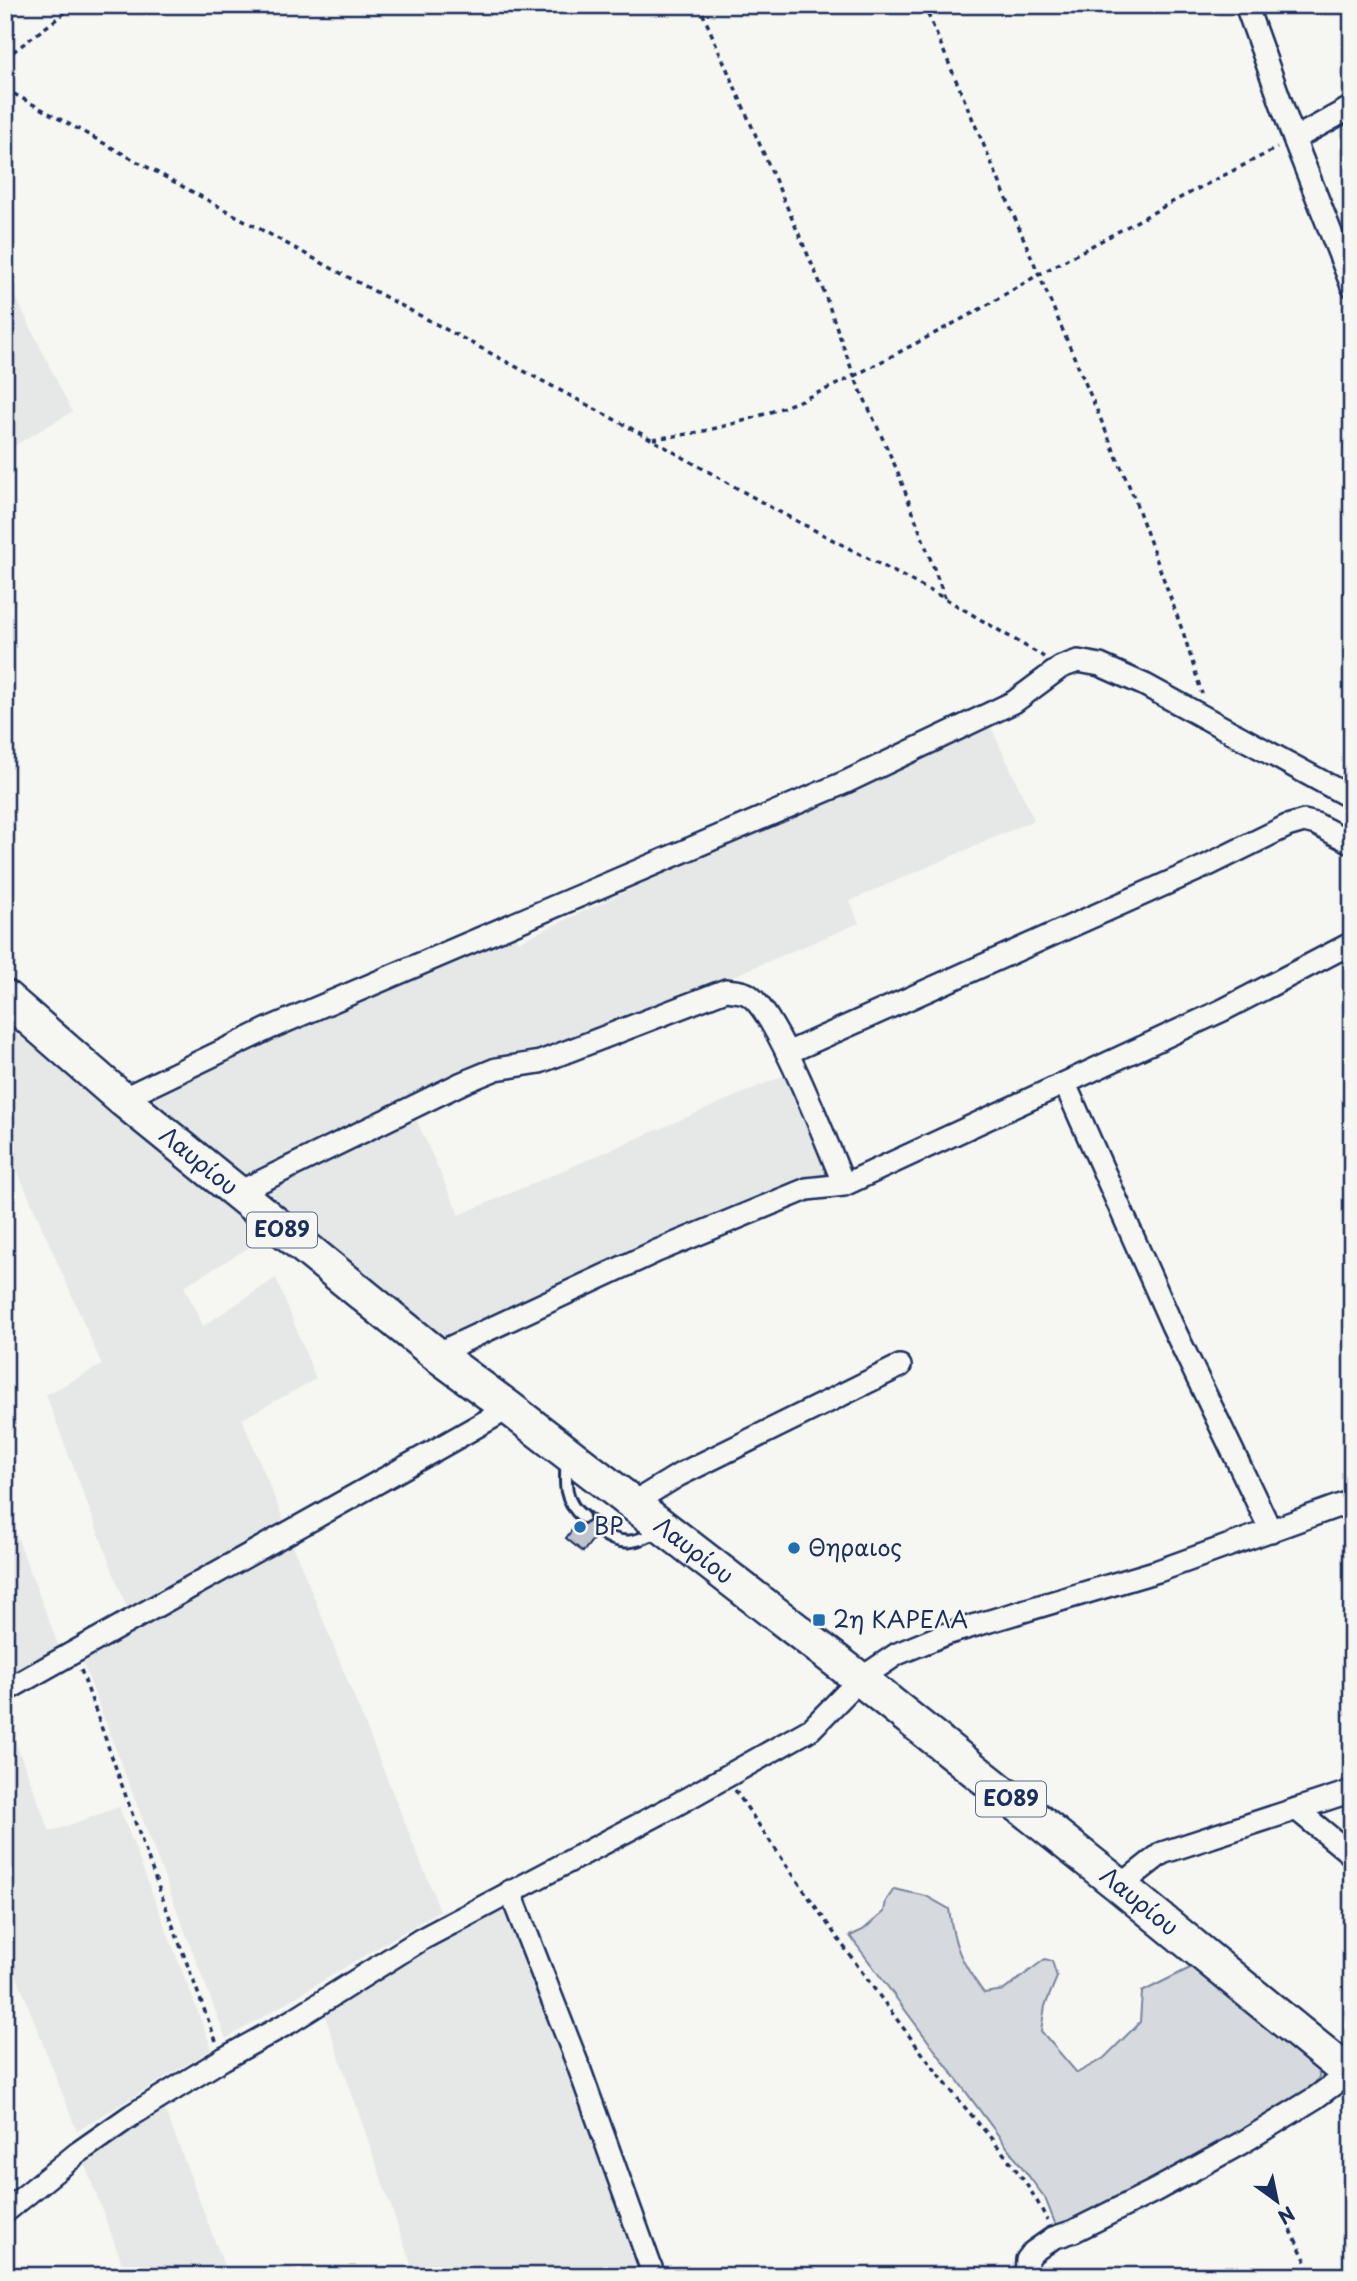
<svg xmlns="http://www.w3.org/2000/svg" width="1357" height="2281" font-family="'Playpen Sans',sans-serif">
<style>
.built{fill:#e6e7e7}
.green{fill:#d6d9dd;stroke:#78849e;stroke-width:2}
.building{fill:#c0c4cd;stroke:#1b2f5e;stroke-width:2}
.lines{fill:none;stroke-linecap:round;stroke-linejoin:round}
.lane-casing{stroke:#1b2f5e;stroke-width:16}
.street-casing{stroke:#1b2f5e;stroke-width:26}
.primary-casing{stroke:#1b2f5e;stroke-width:38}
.path{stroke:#1b2f5e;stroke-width:3.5;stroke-dasharray:5 5;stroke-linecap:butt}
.lane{stroke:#f6f6f2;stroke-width:10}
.street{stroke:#f6f6f2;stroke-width:21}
.primary{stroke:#f6f6f2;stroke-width:33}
.poi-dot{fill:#1f6fb2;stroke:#f6f6f2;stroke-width:2.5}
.labels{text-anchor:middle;stroke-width:5;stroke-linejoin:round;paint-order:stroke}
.shield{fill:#f6f6f2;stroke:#5d6b8a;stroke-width:2}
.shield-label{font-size:21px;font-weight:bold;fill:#1b2f5e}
.street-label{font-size:23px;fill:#1b2f5e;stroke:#f6f6f2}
.poi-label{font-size:23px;fill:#1b2f5e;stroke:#f6f6f2;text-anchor:start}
</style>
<rect width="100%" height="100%" fill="#f6f6f2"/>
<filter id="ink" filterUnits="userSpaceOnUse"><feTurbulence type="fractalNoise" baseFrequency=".0143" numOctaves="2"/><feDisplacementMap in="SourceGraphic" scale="14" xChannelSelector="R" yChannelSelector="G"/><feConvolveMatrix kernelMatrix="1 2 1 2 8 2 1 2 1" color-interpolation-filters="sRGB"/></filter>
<g filter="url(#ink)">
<!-- built -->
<path class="built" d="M5,275L72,412L5,451Z
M990,725L1034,820L850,901L859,923L539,1058L409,1103L459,1215L792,1072L833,1170L445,1343L149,1096L513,934L518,942L814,804Z
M5,1014L272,1234L184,1286L203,1326L276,1278L316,1379L242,1419L285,1523L128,1611L46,1395L102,1365L5,1142Z
M5,1505L59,1647L5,1677Z
M290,1538L440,1910L226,2039L83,1663L91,1649Z
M5,1715L50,1832L119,1807L212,2049L77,2131L5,1946Z
M511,1901L644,2276H415L324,2013Z
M163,2104L228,2276H127L81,2154Z"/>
<!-- green -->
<path class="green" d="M894,1889L926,1896L949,1909C954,1947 961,1962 984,1993L1004,1990L1045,1959L1052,1961L1057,1977L1045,2006L1041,2031L1077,2073L1104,2058L1140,2022L1142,1992L1198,1964L1321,2056L1319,2077L1305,2098L1059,2233L1045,2198L850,1936L863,1930L884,1912L886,1901Z"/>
<!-- building -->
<path class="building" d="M587,1510L605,1524L583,1552L566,1538Z"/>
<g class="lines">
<defs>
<path id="lane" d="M567,1459C565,1482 563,1501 583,1517
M600,1531C621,1548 638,1542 661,1530"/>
<path id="street" d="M1246,5L1294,139L1352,286
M1294,139L1352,107
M787,1053L1208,865L1287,826L1304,821L1316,824L1352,843
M1065,1084L1172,1325L1271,1531
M122,1099L270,1028L846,782L1014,702L1061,667L1078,661L1100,665L1145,685L1352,798
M237,1193L462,1083L496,1069L540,1062L726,990C732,991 742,991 747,994C776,1009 829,1149 844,1185
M436,1354L657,1251L807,1189L844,1185L1223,1010L1352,943
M633,1503L679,1475L900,1366
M5,1691C173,1596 342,1504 509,1408
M1296,1809L1352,1855
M1120,1886L1162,1853L1352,1791
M510,1891L578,2065L654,2276
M5,2212L79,2152L132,2115L223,2059L290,2022L422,1939L674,1806L811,1729L860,1679L897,1654L946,1634L1158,1571L1352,1501
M1026,2276L1027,2260L1033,2252L1053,2238L1074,2231L1156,2190L1245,2141L1315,2098L1349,2073"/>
<g id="primary">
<path id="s1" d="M5,997L122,1099L436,1354L509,1408L860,1679L1120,1886L1352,2076"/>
</g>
</defs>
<!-- lane casing -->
<use href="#lane" class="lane-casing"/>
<!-- street casing -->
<use href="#street" class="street-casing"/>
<!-- primary casing -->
<use href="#primary" class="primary-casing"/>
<!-- path -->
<path class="path" d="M924,5L1133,495L1184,635L1202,694
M5,58L75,5
M5,89L333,269L651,439L772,508L946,599L1044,657
M653,439C673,436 693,434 712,429C762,418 809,398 854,376L824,292L699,5
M945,598L897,470L854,376L977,311L1038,275L1178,199L1277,148
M81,1670L155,1878L216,2041
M735,1790C803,1890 872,1989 946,2084C981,2129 1022,2168 1047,2220
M5,2173L9,2183
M1282,2212L1313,2276"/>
<!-- lane -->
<use href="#lane" class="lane"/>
<!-- street -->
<use href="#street" class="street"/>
<!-- primary -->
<use href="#primary" class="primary"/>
</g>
</g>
<!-- markers -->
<g class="poi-dot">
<circle cx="580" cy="1527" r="7"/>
<circle cx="794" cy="1548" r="7"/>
<rect x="812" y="1613" width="14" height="14" rx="3.5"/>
</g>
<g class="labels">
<!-- shield labels -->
<g class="shield">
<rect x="247" y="1212.5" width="70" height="35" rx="5"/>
<rect x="976" y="1781.5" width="70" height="35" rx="5"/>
</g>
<g class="shield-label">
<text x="282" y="1237">ΕΟ89</text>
<text x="1011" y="1806">ΕΟ89</text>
</g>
<!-- street labels -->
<g class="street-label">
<text dy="8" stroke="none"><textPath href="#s1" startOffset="254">Λαυρίου</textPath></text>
<text dy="8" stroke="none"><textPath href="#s1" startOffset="884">Λαυρίου</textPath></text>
<text dy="8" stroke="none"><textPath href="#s1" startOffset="1451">Λαυρίου</textPath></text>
</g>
<!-- poi labels -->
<g class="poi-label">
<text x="594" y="1535">BP</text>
<text x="808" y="1556">Θηραιος</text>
<text x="833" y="1628">2η ΚΑΡΕΛΑ</text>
</g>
</g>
<!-- margin -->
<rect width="1357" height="2281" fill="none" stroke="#f6f6f2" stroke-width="28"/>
<rect x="14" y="14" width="1329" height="2253" fill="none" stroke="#1b2f5e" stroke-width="2.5" filter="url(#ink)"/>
<!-- north arrow -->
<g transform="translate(1277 2201) rotate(147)" stroke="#f6f6f2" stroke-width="5" paint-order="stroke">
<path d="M0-5L12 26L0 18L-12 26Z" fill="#1b2f5e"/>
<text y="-10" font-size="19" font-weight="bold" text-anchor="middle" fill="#1b2f5e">N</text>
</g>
</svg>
